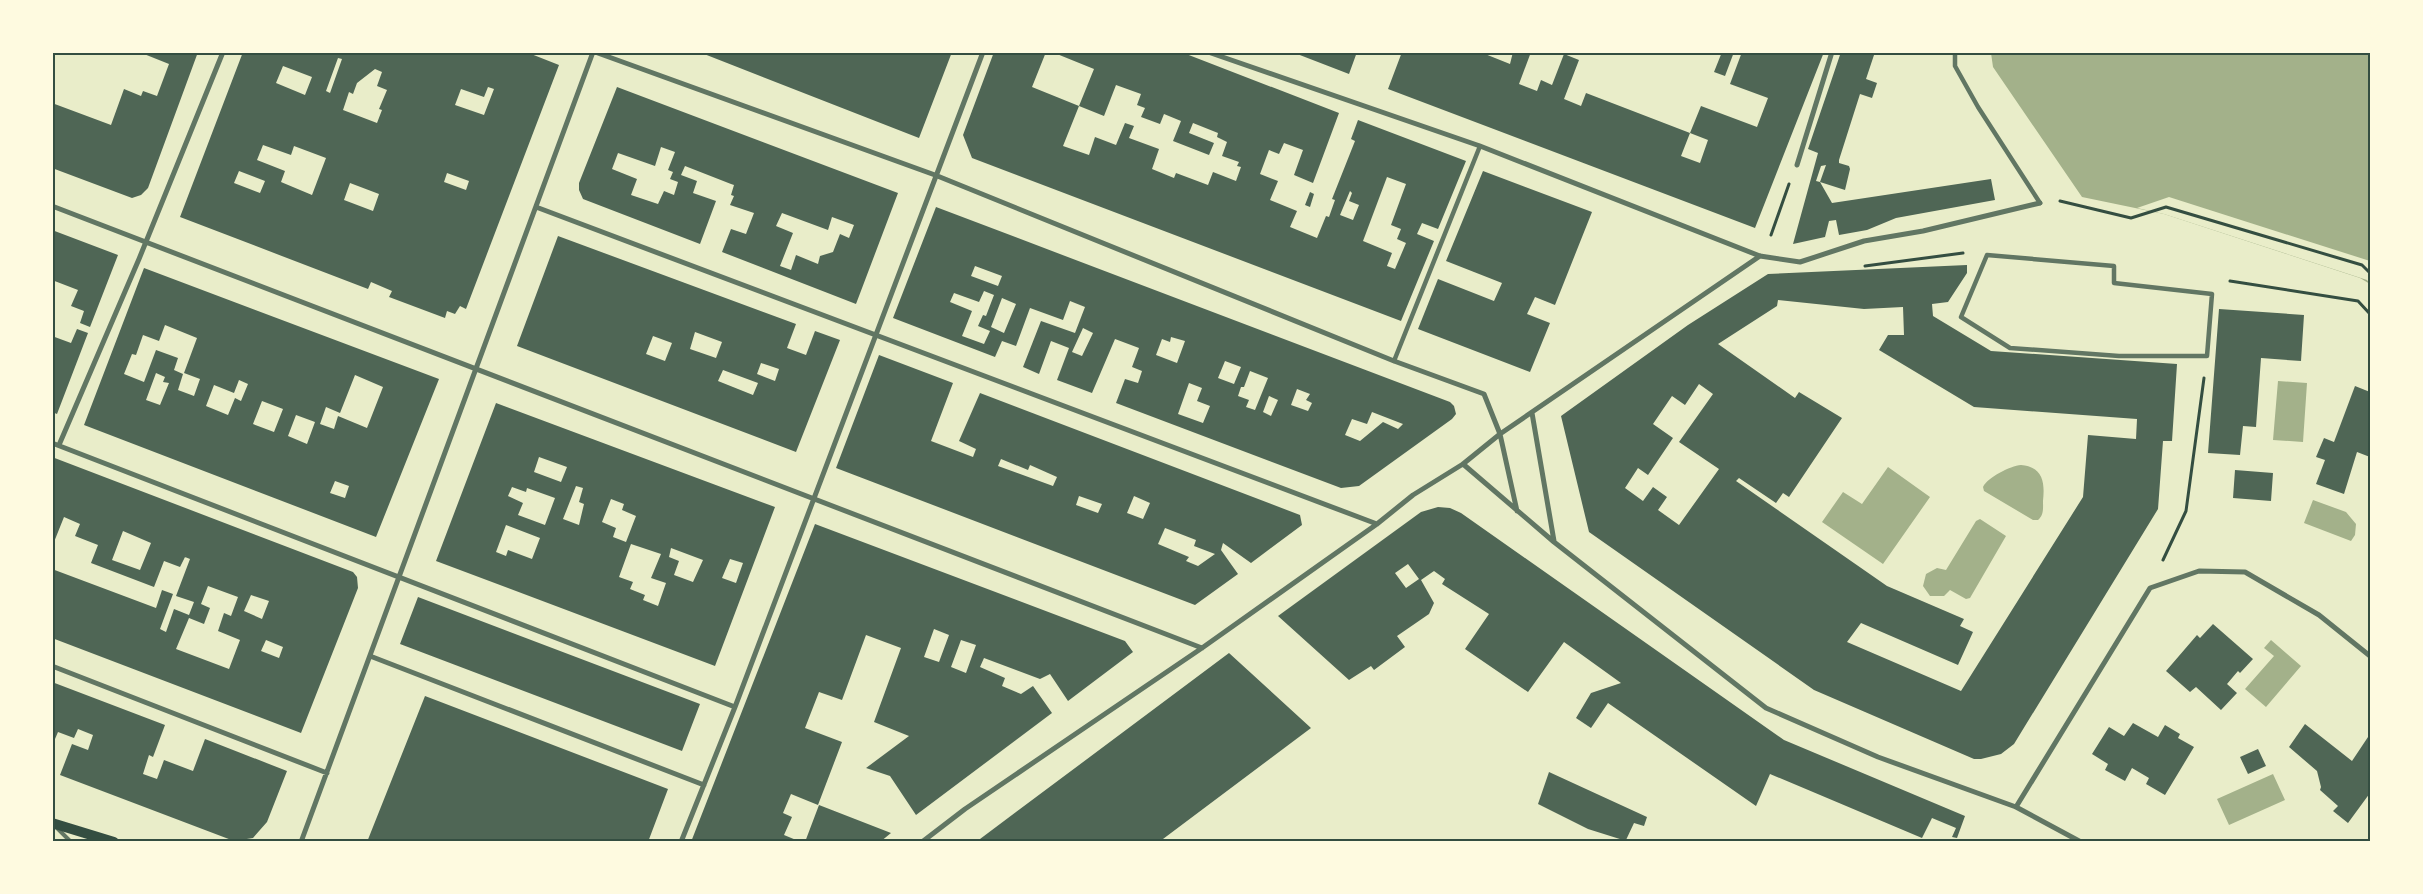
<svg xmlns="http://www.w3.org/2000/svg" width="2423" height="894" font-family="Rubik,sans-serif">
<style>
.water{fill:#a3b18a}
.pier{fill:#e9edc9}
.building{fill:#4f6655;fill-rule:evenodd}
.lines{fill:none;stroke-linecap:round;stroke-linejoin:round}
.path{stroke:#344e41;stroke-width:3}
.service{stroke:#617663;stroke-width:4}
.pedestrian{stroke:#617663;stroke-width:4.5}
.minor{stroke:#617663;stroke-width:5}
.secondary{stroke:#344e41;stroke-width:10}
.neatline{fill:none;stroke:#344e41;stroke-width:2}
</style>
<rect width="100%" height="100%" fill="#e9edc9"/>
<!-- water -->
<path class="water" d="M1991,53H2370V284L2360,278L2164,214L2082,197L1993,67Z
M2278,381L2307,383L2303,442L2273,440Z
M2021,465C2043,467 2045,482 2043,501C2043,508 2044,515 2038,520H2033L1984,491L1983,487C1988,477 2010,466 2021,465Z
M1888,467L1930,497L1883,564L1822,522L1843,492L1862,504Z
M2313,500L2346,512L2356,524L2355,535L2351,541L2304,523Z
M1980,519L2006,536L1970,598L1966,599L1950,590L1944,596H1930L1923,586L1926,574L1937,568L1946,570L1976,521Z
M2271,640L2301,666L2266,707L2245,689L2274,656L2264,648Z
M2273,774L2285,800L2229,825L2217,799Z"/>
<!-- pier -->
<path class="pier" d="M2169,197L2370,261V284L2367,280L2164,214L2137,208Z"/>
<!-- building -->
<path class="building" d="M139,52H198L148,188L141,195L132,198L52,168V103L111,125L124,89L141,96L143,91L157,96L169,64Z
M243,52H526L559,65L466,309L460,306L455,314L447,311L445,318L389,297L392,291L371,282L368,289L180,217ZM338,58L342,59L330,93L326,91ZM283,66L312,77L305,95L276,83ZM375,69L382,72L377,86L387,90L379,109L382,110L377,123L343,110L349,92L353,94L357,83ZM488,87L494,89L484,115L455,105L461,89L484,97ZM263,145L291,155L294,146L326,158L312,195L281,182L285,171L257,160ZM239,171L265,181L260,193L234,183ZM447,173L469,181L466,190L444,182ZM350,183L379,194L373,211L344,200Z
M699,52H952L919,138Z
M994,52H1046L1032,87L1079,106L1063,146L1089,155L1095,137L1116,145L1125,123L1134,126L1129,138L1159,149L1152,169L1174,178L1176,173L1208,185L1213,172L1236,181L1241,167L1237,166L1239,162L1222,156L1227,142L1217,137L1218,133L1193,123L1189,133L1214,143L1209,155L1173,141L1181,121L1164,114L1160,124L1141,117L1145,108L1137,105L1141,94L1116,85L1104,116L1079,106L1094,69L1052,52H1181L1339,113L1313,183L1294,175L1303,150L1284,143L1279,154L1269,150L1260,174L1278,181L1270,200L1297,211L1290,227L1317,238L1326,216L1329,217L1335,200L1332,199L1355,141L1351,139L1358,120L1466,161L1438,229L1422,223L1417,234L1434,241L1401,321L972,158L963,135ZM1387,177L1406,184L1391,225L1401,229L1397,239L1406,243L1395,269L1387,266L1392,253L1363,241ZM1350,191L1352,193L1349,201L1359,205L1353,220L1340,215Z
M1292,52H1357L1349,74Z
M1402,52H1480L1510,64L1513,52H1531L1519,84L1537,91L1541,80L1552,85L1564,54L1579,60L1564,99L1581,106L1586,93L1690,133L1681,156L1700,163L1708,140L1690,133L1701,106L1757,127L1768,98L1730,84L1742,52H1824L1755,228L1388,89Z
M1722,52H1734L1725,76L1714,72Z
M1841,52H1875L1866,79L1877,83L1872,98L1860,94L1839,160V163L1849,166L1850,169L1845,190L1820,182L1826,165L1821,166L1816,181L1820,182L1832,203L1991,179L1995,200L1896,218L1867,230L1839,235L1836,220L1829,221L1825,237L1793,244L1818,153L1808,149Z
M617,87L898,193L856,304L722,252L731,229L746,234L754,213L730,205L734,196L731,195L734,185L731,184L685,166L681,175L697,181L693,193L716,201L700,244L583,199L579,190V183ZM661,147L675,152L668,170L673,172L670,179L678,182L674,195L664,191L658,204L631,195L637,179L612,169L618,153L655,166ZM782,213L828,230L832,217L854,225L849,238L840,234L833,252L820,256L818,264L796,255L791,270L780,266L793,233L776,226Z
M1483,171L1592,212L1555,305L1535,297L1527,314L1550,323L1530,372L1418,329L1438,279L1494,301L1502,283L1446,261Z
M1310,192L1314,194L1310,207L1305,205Z
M936,207L1450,402L1454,406L1456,414L1452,419L1359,486L1341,488L1116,403L1125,379L1138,383L1142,371L1132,367L1139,348L1115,339L1092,393L1057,380L1069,348L1051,341L1039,374L1023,367L1041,321L1075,333L1085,307L1070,301L1063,320L1030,308L1016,346L1002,341L995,357L893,318ZM975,266L1002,276L998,286L971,276ZM984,291L994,295L986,316L983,315L978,326L990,331L984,344L962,336L972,311L950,302L954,293L979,302ZM1002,298L1016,304L1004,333L991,327ZM1083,328L1093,333L1082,356L1072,352ZM1171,337L1185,341L1177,363L1156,355L1162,339L1170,342ZM1225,361L1241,367L1234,384L1218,378ZM1250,371L1268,378L1255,410L1246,407L1249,400L1238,396L1241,387H1244ZM1189,383L1202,388L1197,401L1210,406L1203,423L1178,414ZM1297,389L1310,394L1306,400L1312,403L1308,411L1291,405ZM1269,396L1278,400L1271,416L1263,412ZM1372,412L1403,424L1398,429L1383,422L1360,441L1345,435L1352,419L1367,424Z
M52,230L118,255L90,327L80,323L84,311L71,306L78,290L52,280Z
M558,236L796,324L787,348L806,355L815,331L840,340L796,452L517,346ZM695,332L722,342L716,358L690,349ZM653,336L672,343L665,361L646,354ZM761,363L779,369L775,381L757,374ZM723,370L758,383L753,395L718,381Z
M1967,265V273L1948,302L1932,304L1933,316L1991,351L2177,364L2172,441H2163L2158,509L2014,744L2001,754L1981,759H1974L1814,690L1589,532L1561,416L1688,325L1768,274ZM1778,300L1864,309L1903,307L1904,335H1888L1879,350L1974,407L2137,419L2136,439L2088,435L2083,497L1961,691L1847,642L1861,623L1958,665L1973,632L1960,626L1964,619L1887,586L1736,481L1739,478L1776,503L1783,493L1789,497L1842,418L1799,392L1795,398L1718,344L1777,306ZM1699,384L1713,394L1679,442L1719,469L1679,525L1658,510L1667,497L1653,487L1643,501L1625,488L1638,468L1648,475L1673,438L1653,424L1672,396L1685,405Z
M144,268L439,379L376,537L84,425ZM165,325L197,338L184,373L200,379L194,396L178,390L183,374L174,370L178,358L156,350L144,382L124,374L132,354L136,355L143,335L159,341ZM156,373L165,377L163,382L169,383L160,405L146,400ZM355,375L383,387L367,428L338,416L334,429L320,424L326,407L340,413ZM239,380L248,384L241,401L235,398L228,415L206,406L214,385L234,393ZM262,401L283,409L274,432L253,424ZM296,415L315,422L307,444L288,436ZM335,481L349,486L345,498L330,493Z
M2219,309L2304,315L2301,361L2261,358L2256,427L2243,426L2240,455L2208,453Z
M77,329L88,333L57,414L52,412V336L71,343Z
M879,355L953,383L931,441L973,457L976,449L959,441L980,393L1300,515L1302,525L1251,563L1223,543L1221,550L1238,574L1195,605L836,468ZM1001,459L1028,470L1030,465L1057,477L1053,486L998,466ZM1079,496L1102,504L1098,513L1076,505ZM1134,496L1150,503L1143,519L1127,513ZM1165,528L1196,540L1194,546L1215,554L1198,566L1186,561L1189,557L1158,544Z
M2355,386L2370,392V457L2357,452L2344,494L2316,484L2325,460L2316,457L2324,438L2334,442Z
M496,403L775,507L715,666L436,561ZM539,457L567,467L561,482L534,472ZM576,486L583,488L579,502L584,504L579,525L563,519ZM512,487L526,492L527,488L555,498L545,525L518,515L523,503L508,496ZM611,499L624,504L622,510L636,516L626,542L613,537L616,528L602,522ZM506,525L540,538L532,559L508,550L506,556L496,552ZM631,544L661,554L651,578L666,583L658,606L643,600L645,595L630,589L633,582L619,577ZM671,548L703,560L693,582L674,575L679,561L669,557ZM730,559L743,563L736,583L722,578Z
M52,457L353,572L357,577L358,588L301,733L52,638V569L156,608L162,590L173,594L160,629L166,632L174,609L189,615L194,602L176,596L190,559L185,557L187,553L180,567L164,561L154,587L91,563L98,545L75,536L80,524L64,517L52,547ZM123,531L151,543L140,570L112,560ZM208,586L238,597L231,616L224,613L218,631L240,640L229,669L176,649L189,618L204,624L210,608L201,604ZM251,595L269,601L262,619L244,611ZM266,640L283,647L279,658L261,651Z
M2235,470L2273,473L2271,501L2233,498Z
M1438,507L1450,508L1461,513L1784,740L1965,816L1957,838L1952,837L1956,828L1932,818L1922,838L1770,774L1756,806L1608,703L1591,728L1576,718L1591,693L1621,683L1564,642L1528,692L1465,649L1489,614L1442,584L1445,579L1434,571L1421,580L1434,603L1429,614L1397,636L1405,647L1374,670L1371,666L1349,680L1278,616L1421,512ZM1408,564L1419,579L1406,588L1395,573Z
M815,524L1125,641L1133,652L1068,701L1050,674L1040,679L984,658L980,667L1005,678L1002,686L1021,694L1033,686L1052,713L916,815L890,776L866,768L909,736L874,722L901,648L866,635L842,700L819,692L805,728L842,742L818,805L791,794L783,813L792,817L784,835L801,842H691ZM934,629L949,635L939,662L924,657ZM961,640L976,645L966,673L951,667Z
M418,597L700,704L682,751L400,644Z
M2213,624L2253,659L2240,673L2238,671L2227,684L2237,693L2221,710L2196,687L2190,692L2166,671L2197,635L2200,638Z
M1229,653L1311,728L1159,842H976Z
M52,682L165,725L153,757L149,755L143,774L157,779L164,760L193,771L205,739L287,771L267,822L253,838L234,841L60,775L72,744L88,750L93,735L78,729L74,738L58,732L52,746Z
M425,696L668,789L648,842H367Z
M2133,723L2158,737L2165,725L2180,734L2178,738L2194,747L2165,795L2146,784L2149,778L2132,768L2125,781L2105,770L2108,764L2092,754L2109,727L2124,736Z
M2305,724L2352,761L2370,734V793L2348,823L2333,811L2338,806L2320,790L2321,787L2317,771L2289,747Z
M2258,749L2266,766L2248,774L2240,757Z
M1549,772L1647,817L1644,826L1634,823L1626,840H1623L1588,829L1538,804Z
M819,805L891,833L880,842H805Z"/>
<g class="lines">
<!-- path -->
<path class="path" d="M2060,201L2131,218L2166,207L2362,265L2370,273
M1771,235L1789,184
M1865,266L1963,253
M2230,281L2358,301L2370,314
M2163,560L2186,511L2204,378"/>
<!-- service -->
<path class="service" d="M56,827L71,842"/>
<!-- pedestrian -->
<path class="pedestrian" d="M1955,52V66L1978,107L2040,203
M1987,255L2114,266V283L2212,294L2207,356H2119L2010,348L1961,317Z
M1394,361L1480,146"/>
<!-- minor -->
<path class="minor" d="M595,52L935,175L1394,361L1484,394L1500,434L1517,511
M1208,52L1480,146L1760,256L1800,262L1864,241L1923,231L2040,203
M1797,165L1832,52
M52,206L1202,648
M536,207L1377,524
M1532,413L1554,541
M52,443L735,707
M59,445L139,259L223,52
M1463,464L1554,542L1766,708L1878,757L2016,807L2081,842
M370,656L704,785
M52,666L327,773
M2016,807L2150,588L2199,571L2245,572L2319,615L2370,656
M301,842L593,52
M681,842L735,707L983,52
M922,842L965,809L1202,648L1377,524L1413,495L1463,464L1500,434L1760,256"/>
<!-- secondary -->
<path class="secondary" d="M52,823L114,842"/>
</g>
<!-- border -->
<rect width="2423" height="894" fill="none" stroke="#fefae0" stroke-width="108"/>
<rect x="54" y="54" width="2315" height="786" class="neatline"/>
</svg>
